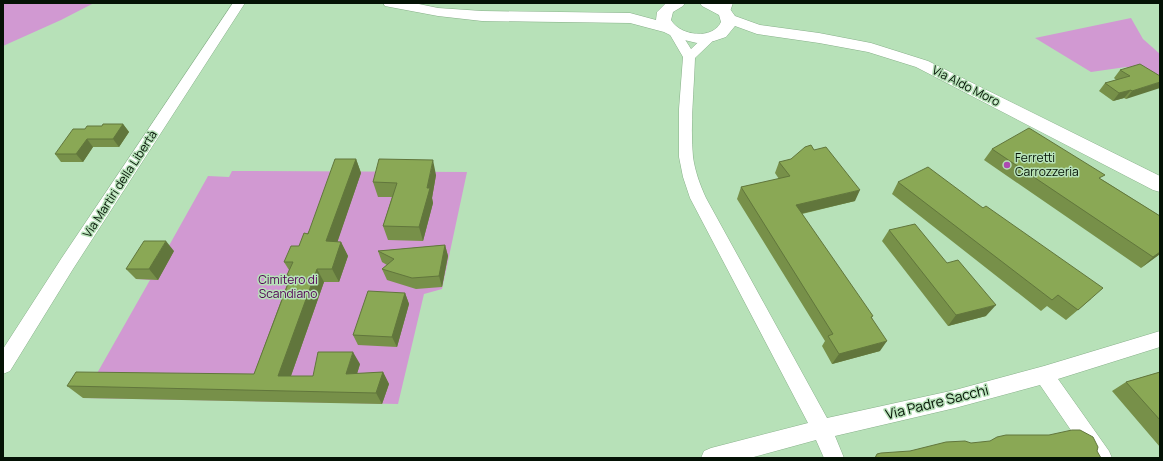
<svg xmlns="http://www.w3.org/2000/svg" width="1163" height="461" font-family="Manrope,sans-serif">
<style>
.green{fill:#d199d2}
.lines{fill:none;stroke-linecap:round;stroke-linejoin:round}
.minor-casing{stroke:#87b089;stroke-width:1}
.major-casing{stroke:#87b089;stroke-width:1}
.minor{fill:#fff;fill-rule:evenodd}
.major{fill:#fff;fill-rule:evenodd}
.wall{fill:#779049}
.shaded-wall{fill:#61763c}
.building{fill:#8aa855;stroke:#61763c}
.poi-dot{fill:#ad4bb2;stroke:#b7e1b8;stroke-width:1.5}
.labels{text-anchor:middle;stroke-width:3;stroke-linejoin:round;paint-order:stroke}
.street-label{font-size:12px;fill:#041205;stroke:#b7e1b8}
.poi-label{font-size:12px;fill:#041205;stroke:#b7e1b8;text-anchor:start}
.park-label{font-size:12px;fill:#510055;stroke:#b7e1b8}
.near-street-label{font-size:14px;fill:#041205;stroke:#b7e1b8}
</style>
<rect width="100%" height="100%" fill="#b7e1b8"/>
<!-- green -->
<path class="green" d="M3,3H94L61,20L3,46Z
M1131,18L1143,39L1160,54V83L1126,67L1091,72L1035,38Z
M232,171L467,172L442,289L424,294L398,404L83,398L150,280L136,279L166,251L208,176L229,177Z"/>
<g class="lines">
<defs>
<path id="minor" d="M233,3H245L73,269L10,371L3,374V349L61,259Z
M721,3H733L729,14H721L719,12Z
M675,29L679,30L691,49L707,34H715L717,37L695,58C694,90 690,124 693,157C695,171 700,185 706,198L827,418L955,390L1044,366L1160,331V347L1058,379L1109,451L1112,458H1090L1040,385L955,408L835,436L844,458H824L816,440L750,458H701L704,451L711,448L808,423L690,198L683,177L679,157V109L683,57L669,33L671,30Z"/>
<path id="major" d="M383,3H414L438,8L482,11L630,13L656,20L657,12L666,3H685L683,6L673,12L671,20C680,36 713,40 721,22L719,15L702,6L700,3H721L730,9L735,16L760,25L819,33L871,43L928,61L1160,176V192L1153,190L916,67L868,52L819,43L757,34L735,26L726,37L714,41L697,43L676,38L664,32L630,23L482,21L438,16L390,7L385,6Z"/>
</defs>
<!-- minor casing -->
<use href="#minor" class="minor-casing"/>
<!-- major casing -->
<use href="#major" class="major-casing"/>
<!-- minor -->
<use href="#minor" class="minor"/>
<!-- major -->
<use href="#major" class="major"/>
</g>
<!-- wall -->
<path class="wall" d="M1120,70L1160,76L1126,99L1124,98L1113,101L1099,91L1105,83L1116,80L1114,78Z
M123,124L129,132L119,147H93L83,162H61L55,154L85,129L102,126Z
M992,149L1101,179L1160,216V254L1141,268L984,160Z
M356,159L361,173L337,242H341L348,256L339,282H324L291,376H313L360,364L357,374L383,372L389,384L382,404L83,398L67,386L254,374L289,279L287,275L289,270L284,262L299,246Z
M779,162L855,201L802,214L872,318L880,351L832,364L822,346L825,341L737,199L741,187L779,179L775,173Z
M436,175L432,198L433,203L423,241L388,240L383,226L392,197H378L373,182Z
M898,182L1091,299L1066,320L1047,306L1041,311L892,194Z
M889,230L986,316L948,326L882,241Z
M445,245L448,256L442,287L416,289L387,280L382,269L387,265L382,262L378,251Z
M174,251L158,280L136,279L126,269Z
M405,293L409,304L397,347L358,345L353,335Z
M1160,372V447L1112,391L1126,382Z"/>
<!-- shaded-wall -->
<path class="shaded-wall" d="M1160,82V88L1126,99L1132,91Z
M1131,90L1124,98L1113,101L1119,93Z
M123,124L129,132L119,147L113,139Z
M87,139L93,147L83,162L76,154Z
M356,159L361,173L333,255L326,241Z
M433,160L436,175L432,198L433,203L423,241L419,227Z
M860,190L855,201L791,216L796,205Z
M166,241L174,251L158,280L149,269Z
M341,242L348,256L339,282L332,269Z
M445,245L448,256L442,287L439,276Z
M1160,252V254L1141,268L1153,257Z
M317,269L324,282L287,387L278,376Z
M405,293L409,304L397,347L392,337Z
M996,305L986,316L948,326L956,315Z
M887,341L880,351L832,364L839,354Z
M353,352L360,364L353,386L346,374Z
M383,372L389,384L382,404L376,393Z"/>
<!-- building -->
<path class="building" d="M1140,64L1160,76V82L1132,91L1131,90L1119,93L1105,83L1130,76L1120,70Z
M103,124H123L113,139H87L76,154H55L73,129H85L87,126H102Z
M1029,128L1105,175L1099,178L1160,216V252L1153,257L992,149Z
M811,145L814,150L826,147L860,190L796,205L873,316L871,317L887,341L839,354L828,336L833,334L741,187L790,176L779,162L791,159L805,147Z
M335,159H356L326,241L341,242L332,269H317L278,376H313L318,352H353L346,374L383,372L376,393L67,386L76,372L254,374L291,276L287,275L293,262H284L291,246H299L304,233L308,234Z
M379,159L433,160L427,188H430L419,227L383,226L397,183L373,182Z
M928,167L983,208L986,206L1103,288L1078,310L1058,295L1052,300L898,182Z
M915,224L947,263L958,260L996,305L956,315L889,230Z
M144,241H166L149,269H126Z
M445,245L439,276L412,278L382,269L394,259L378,251Z
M368,291L405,293L392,337L353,335Z
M1160,372V420L1126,382Z
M1072,430H1080L1093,437L1098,447L1097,451L1101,458H875L877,454L881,453L910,451L946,442L965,441L971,443L990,441L997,437L1006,435H1049Z"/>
<!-- markers -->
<circle class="poi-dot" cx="1007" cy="165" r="4"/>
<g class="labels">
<!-- street labels -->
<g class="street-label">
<text transform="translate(966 86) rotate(27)" y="4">Via Aldo Moro</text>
<text transform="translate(120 184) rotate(-57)" y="4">Via Martiri della Libertà</text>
</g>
<!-- poi labels -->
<g class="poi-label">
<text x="1015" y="162">Ferretti<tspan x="1015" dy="14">Carrozzeria</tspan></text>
</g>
<!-- park labels -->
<g class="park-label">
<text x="288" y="284">Cimitero di<tspan x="288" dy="14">Scandiano</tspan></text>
</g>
<!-- near-street labels -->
<g class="near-street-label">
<text transform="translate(937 402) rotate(-14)" y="5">Via Padre Sacchi</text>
</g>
</g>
<!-- border -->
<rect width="1163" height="461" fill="none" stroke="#041205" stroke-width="8"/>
</svg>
